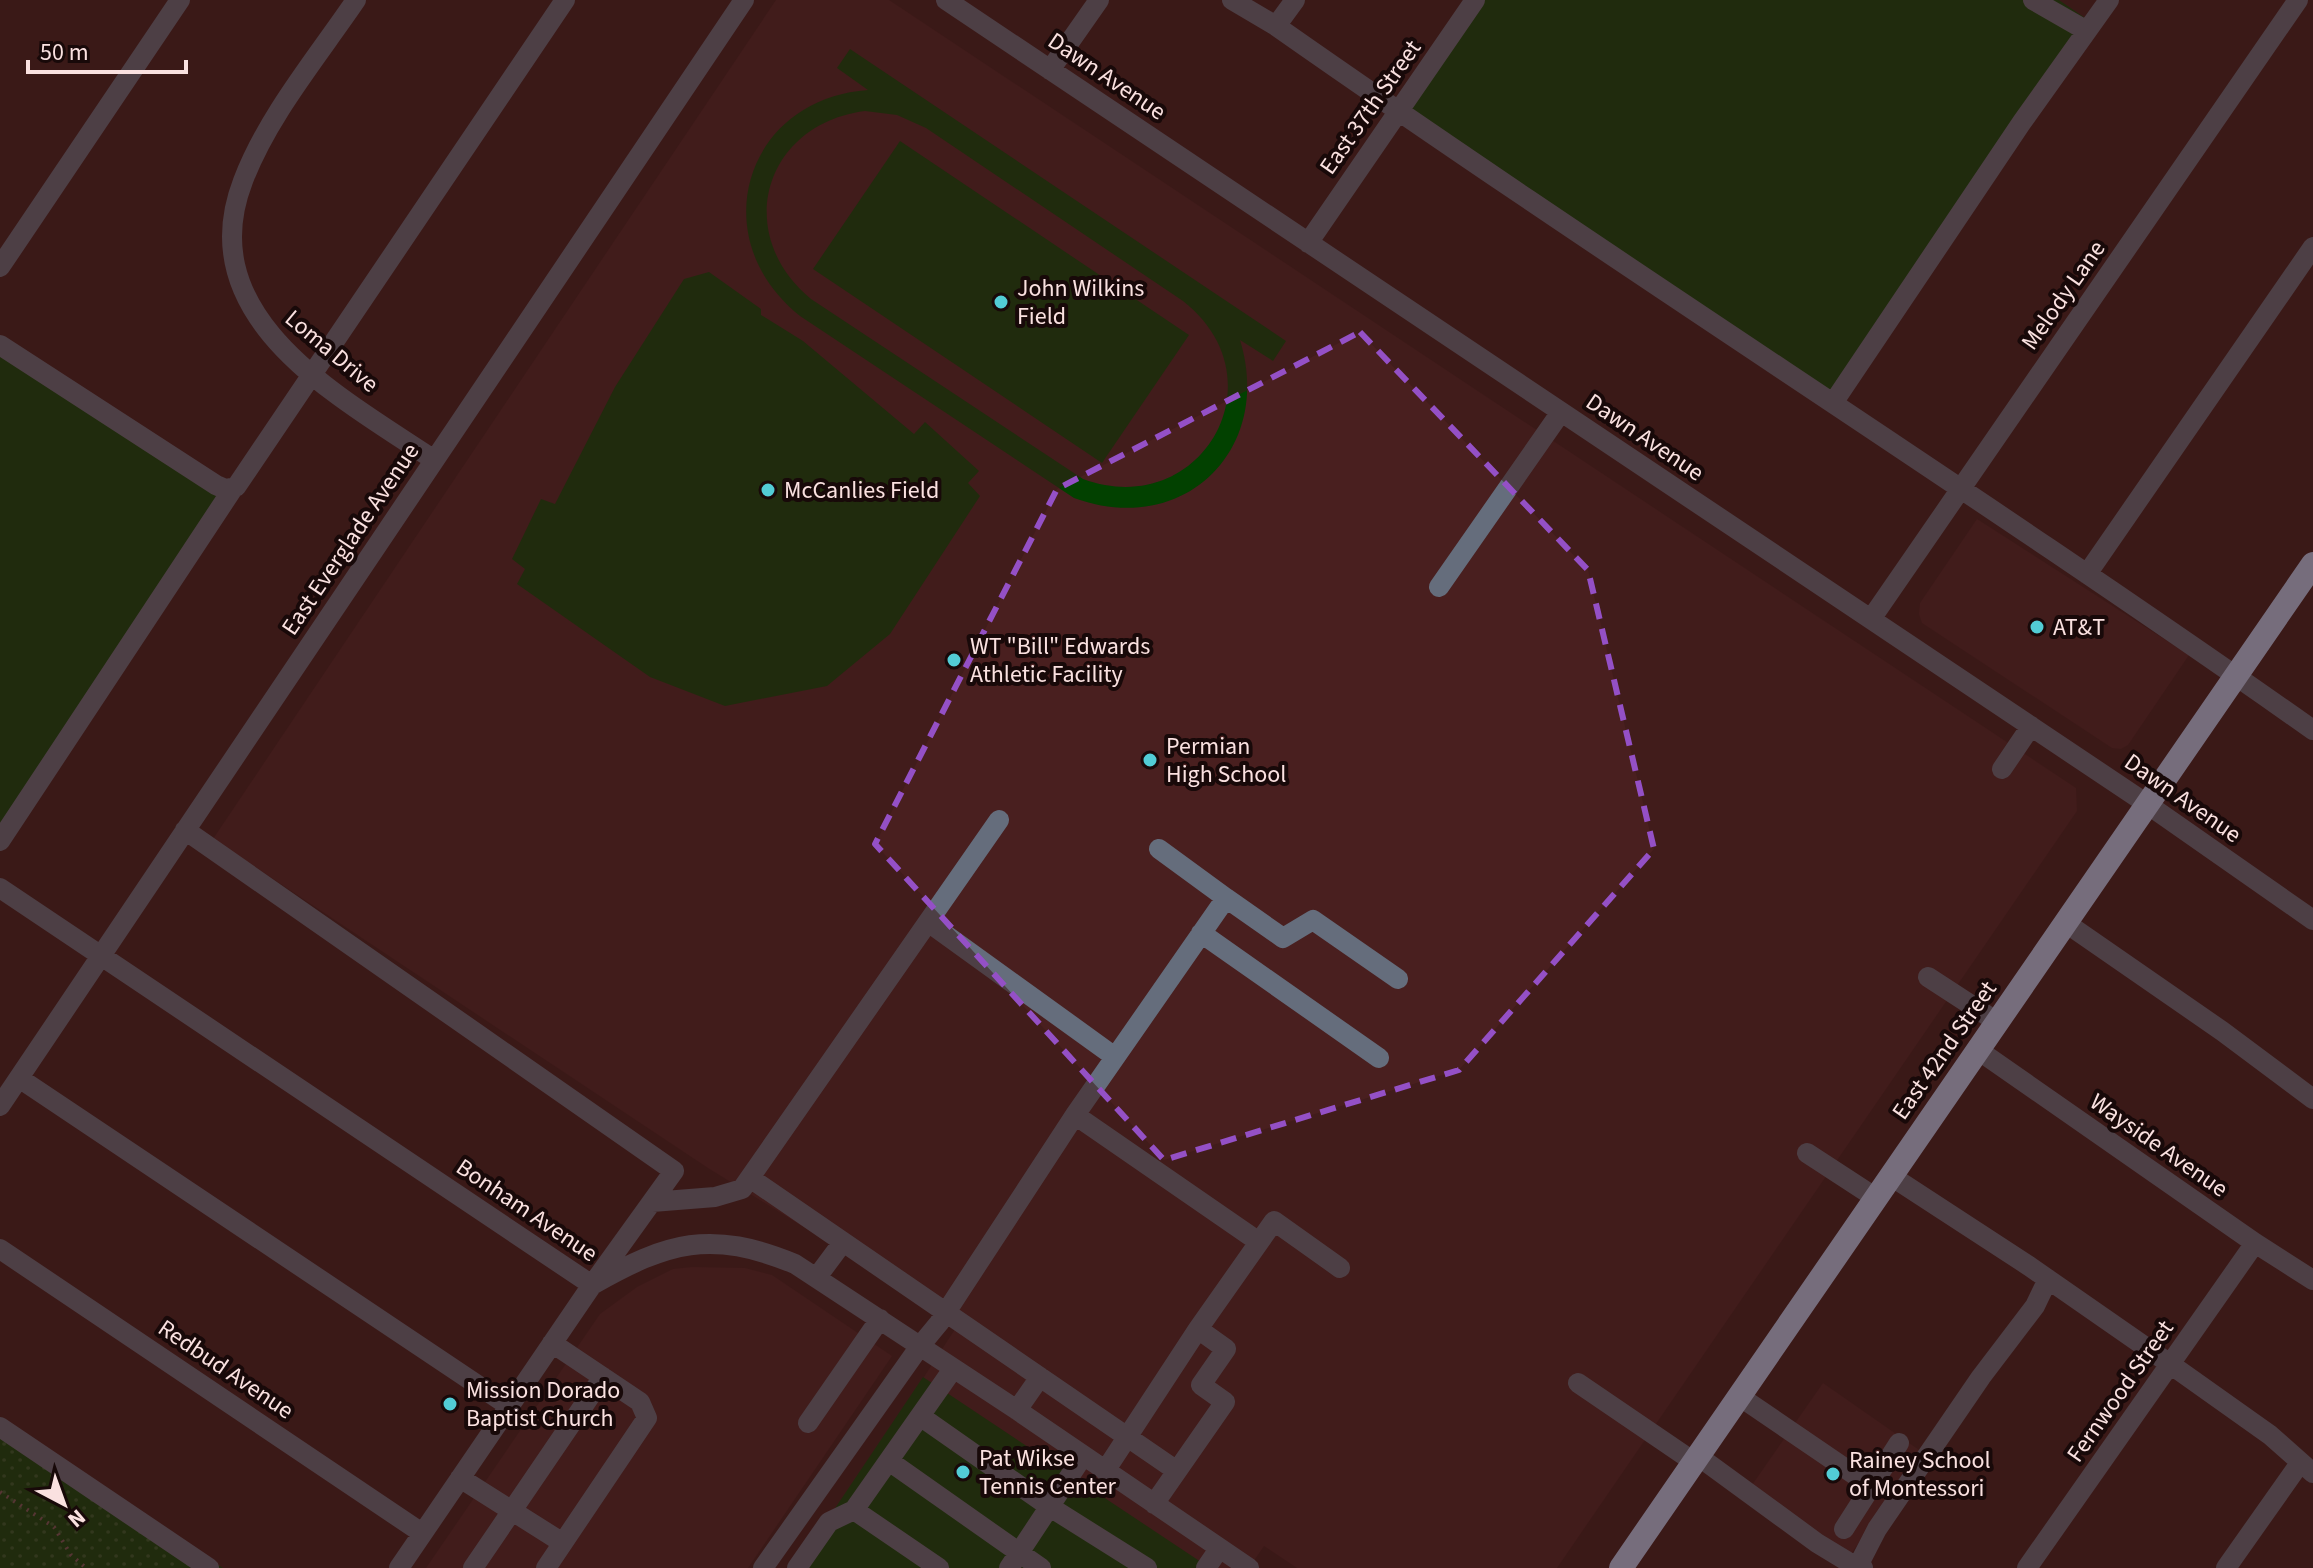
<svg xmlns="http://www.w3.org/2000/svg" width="2313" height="1568" font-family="'Source Sans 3',sans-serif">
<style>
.built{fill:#491f1f}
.grass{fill:#024100;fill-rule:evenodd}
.park{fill:url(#park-dots)}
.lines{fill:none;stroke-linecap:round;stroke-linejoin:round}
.path{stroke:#765756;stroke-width:4;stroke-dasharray:2 6;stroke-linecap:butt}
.minor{stroke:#656d7c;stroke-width:20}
.highway{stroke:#bfd3f7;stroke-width:24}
.marked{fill:none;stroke:#9450c6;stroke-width:6;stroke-dasharray:16 10;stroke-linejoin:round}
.poi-dot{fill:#52ccd5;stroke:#180909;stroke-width:3}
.labels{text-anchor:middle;stroke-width:8;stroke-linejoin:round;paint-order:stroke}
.street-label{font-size:24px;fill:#fae1e0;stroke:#180909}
.poi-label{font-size:24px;fill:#fae1e0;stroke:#180909;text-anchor:start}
</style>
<defs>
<pattern id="park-dots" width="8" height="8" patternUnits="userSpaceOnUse" patternTransform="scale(2)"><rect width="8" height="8" fill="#024100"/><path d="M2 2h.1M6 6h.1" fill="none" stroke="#285c25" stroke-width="1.8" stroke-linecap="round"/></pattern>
</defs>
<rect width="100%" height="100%" fill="#3b1918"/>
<!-- built -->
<path class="built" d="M776,0H889L2076,788L2077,811L1557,1568H1297L1264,1546L1249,1568H800L959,1323L708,1168L213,839Z
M1977,519L2189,655L2128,745L2121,749L2112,748L1922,623L1919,614L1920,603Z
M692,1267L745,1268L772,1275L892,1356L748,1568H426L600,1314L637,1287L673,1269Z
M1823,1383L1922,1452L1844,1564L1745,1495Z"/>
<!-- grass -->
<path class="grass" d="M1475,0H2059L2094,24L1829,409L1393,119Z
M850,49L1286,341L1273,361L1240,340C1274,450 1183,538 1074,498L800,316C703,239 744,99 868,90L837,68ZM865,111L897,115L926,128L1183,301C1283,379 1201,522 1083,479L811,299C732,234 764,124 865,111Z
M900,141L1189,335L1102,463L813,269Z
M709,272L761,309V315L803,341L914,434L925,422L979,471L968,483L980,496L890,634L827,686L725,706L650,677L517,584L525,569L512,559L541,499L555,504L615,387L684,279Z
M0,349L229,503L0,842Z
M923,1377L1210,1568H795Z"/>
<!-- park -->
<path class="park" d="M0,1419L223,1568H0Z"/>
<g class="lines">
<!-- path -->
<path class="path" d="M0,1492L54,1527L71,1555L86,1568"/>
<!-- minor -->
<path class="minor" d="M356,0C318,56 267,117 243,181C190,318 340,397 434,460
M946,0L2147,804L2313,920
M1232,0L1276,26C1618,266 1971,489 2313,730
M2033,0L2087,31
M1276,26L1295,0
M1050,70L1099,0
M1308,243L1475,0
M0,267L180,0
M0,345L216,485L225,489L236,487L565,0
M1833,403L2022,122L2109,0
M2087,574L2313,247
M1439,587L1561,412
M1871,619L2298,0
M2002,769L2031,726
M185,830L674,1171L592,1285L399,1568
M0,841L234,487
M1159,849L1226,898
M0,888L592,1285C668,1242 710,1229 795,1264L1017,1410L1249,1568
M928,922L1115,1057
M2066,923L2222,1031L2313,1099
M1201,933L1379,1058
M1928,977L1997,1022
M1978,1050L2255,1243L2313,1280
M19,1078L509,1406
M0,1106L744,0
M1075,1115L1226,898L1283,938L1313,920L1398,979
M1807,1153L1876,1198
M1891,1176L2029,1266L2170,1364L2270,1435L2313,1473
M750,1178L1177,1471
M652,1202L715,1197L742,1189L999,820
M0,1249L422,1533
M817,1277L843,1242
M1578,1383L1694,1462
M1739,1396L1871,1486
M1017,1410L1040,1377
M920,1416L1050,1507L1147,1568
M808,1423L880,1319
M0,1427L209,1568
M1698,1456L1817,1543L1850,1563L1860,1562
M889,1461L1041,1568
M1105,1471L1198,1329
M460,1478L563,1543
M1154,1504L1225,1402L1201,1385L1226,1349L1198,1329L1274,1221L1340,1268
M1844,1529L1899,1443
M473,1568L603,1377
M546,1568L647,1418L640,1402L552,1343
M763,1568L920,1346L939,1323L1075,1115L1259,1242
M797,1568L829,1522L854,1510
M939,1568L854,1510L953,1369
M1009,1568L1083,1456
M1206,1568L1219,1549
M1863,1568L1860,1562L1877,1529L1981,1377L2035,1306L2048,1279
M2027,1568L2255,1243
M2226,1568L2300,1463"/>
<!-- highway -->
<path class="highway" d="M1621,1568L2313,564"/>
</g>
<!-- marked area -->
<path d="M0 0H2313V1568H0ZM1360,332L1588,570L1654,849L1459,1070L1164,1160L875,844L1057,489Z" fill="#3b1918" fill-opacity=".55" fill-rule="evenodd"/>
<path class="marked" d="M1360,332L1588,570L1654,849L1459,1070L1164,1160L875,844L1057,489Z"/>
<!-- markers -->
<g class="poi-dot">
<circle cx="1001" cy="302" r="8"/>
<circle cx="768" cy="490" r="8"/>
<circle cx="2037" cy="627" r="8"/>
<circle cx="954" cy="660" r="8"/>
<circle cx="1150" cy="760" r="8"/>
<circle cx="450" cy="1404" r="8"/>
<circle cx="963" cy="1472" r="8"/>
<circle cx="1833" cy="1474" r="8"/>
</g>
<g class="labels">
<!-- street labels -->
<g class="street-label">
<text transform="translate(1107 76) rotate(34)" y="8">Dawn Avenue</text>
<text transform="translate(1370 107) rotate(-55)" y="8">East 37th Street</text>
<text transform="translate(2063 295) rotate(-55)" y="8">Melody Lane</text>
<text transform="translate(332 351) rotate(40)" y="8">Loma Drive</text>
<text transform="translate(1645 437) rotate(34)" y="8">Dawn Avenue</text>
<text transform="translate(350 539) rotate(-56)" y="8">East Everglade Avenue</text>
<text transform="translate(2183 798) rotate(35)" y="8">Dawn Avenue</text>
<text transform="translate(1944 1050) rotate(-55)" y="8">East 42nd Street</text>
<text transform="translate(2159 1145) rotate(35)" y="8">Wayside Avenue</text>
<text transform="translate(527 1210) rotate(34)" y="8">Bonham Avenue</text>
<text transform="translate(226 1369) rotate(34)" y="8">Redbud Avenue</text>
<text transform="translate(2120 1391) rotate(-55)" y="8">Fernwood Street</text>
</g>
<!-- poi labels -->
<g class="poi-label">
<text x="1017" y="296">John Wilkins<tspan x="1017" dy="28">Field</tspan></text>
<text x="784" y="498">McCanlies Field</text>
<text x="2053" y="635">AT&amp;T</text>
<text x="970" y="654">WT "Bill" Edwards<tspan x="970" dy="28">Athletic Facility</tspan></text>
<text x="1166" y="754">Permian<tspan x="1166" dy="28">High School</tspan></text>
<text x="466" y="1398">Mission Dorado<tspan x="466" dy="28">Baptist Church</tspan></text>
<text x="979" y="1466">Pat Wikse<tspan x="979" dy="28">Tennis Center</tspan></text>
<text x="1849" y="1468">Rainey School<tspan x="1849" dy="28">of Montessori</tspan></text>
</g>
</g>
<!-- north arrow -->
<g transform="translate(64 1504) rotate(139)" stroke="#180909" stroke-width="6" paint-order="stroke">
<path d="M0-6L14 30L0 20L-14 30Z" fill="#fae1e0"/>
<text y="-12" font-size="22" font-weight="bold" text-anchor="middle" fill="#fae1e0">N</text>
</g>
<!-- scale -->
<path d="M28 60v12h158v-12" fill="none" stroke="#fae1e0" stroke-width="4"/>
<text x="40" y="60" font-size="24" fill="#fae1e0" stroke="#180909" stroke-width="6" paint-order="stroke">50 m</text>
</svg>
